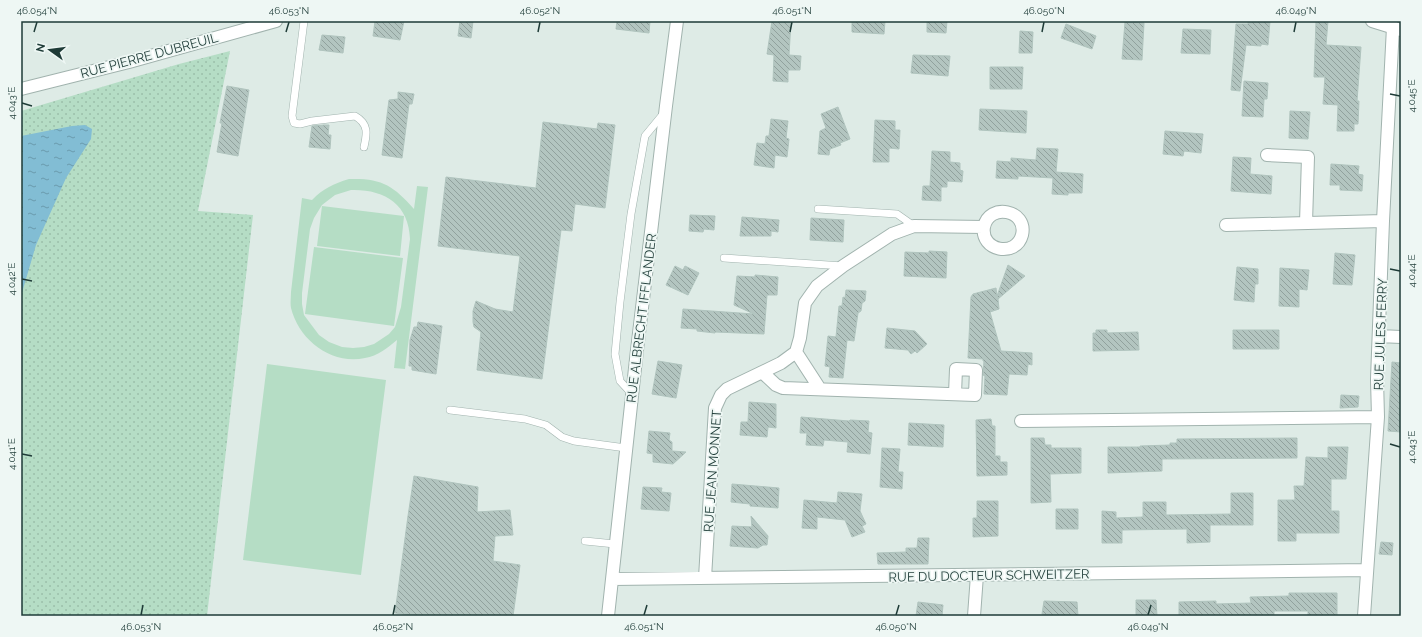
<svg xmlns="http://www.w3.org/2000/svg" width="1422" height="637" font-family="Raleway,sans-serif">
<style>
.grass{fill:url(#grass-dots)}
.garden{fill:#b5ddc5;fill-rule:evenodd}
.water{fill:url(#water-ripples)}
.building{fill:url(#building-back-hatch);stroke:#b0c4be}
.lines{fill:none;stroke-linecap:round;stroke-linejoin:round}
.service-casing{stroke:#a1b3ae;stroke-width:8}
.minor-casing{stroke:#a1b3ae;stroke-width:14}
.tertiary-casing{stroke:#a1b3ae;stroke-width:14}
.service{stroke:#fff;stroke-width:7}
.minor{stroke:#fff;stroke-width:12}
.tertiary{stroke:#fff;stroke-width:12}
.ticks{fill:none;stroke:#1e3b37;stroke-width:1.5}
.labels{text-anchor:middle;stroke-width:3.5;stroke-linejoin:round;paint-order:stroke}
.street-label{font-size:13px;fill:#1e3b37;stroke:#eef7f4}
.neatline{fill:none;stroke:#1e3b37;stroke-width:1.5}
.ticks-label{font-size:10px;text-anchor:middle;fill:#1e3b37}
</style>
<defs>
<pattern id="grass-dots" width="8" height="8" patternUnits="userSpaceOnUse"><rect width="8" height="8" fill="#b5ddc5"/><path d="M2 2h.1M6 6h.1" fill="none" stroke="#9bbfaa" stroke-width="1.8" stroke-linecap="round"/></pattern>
<pattern id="water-ripples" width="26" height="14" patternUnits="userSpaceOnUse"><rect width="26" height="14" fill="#82bdd4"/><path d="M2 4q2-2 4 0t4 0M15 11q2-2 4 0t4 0" fill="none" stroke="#6a9bad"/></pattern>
<pattern id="building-back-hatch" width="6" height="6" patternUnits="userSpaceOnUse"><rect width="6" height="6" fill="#b3c5c0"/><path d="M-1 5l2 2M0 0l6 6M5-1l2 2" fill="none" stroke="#91a19d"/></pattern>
</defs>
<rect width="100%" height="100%" fill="#deebe6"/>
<!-- grass -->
<path class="grass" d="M230,51L198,211L253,215L207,616H21V111L179,64Z"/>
<!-- garden -->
<path class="garden" d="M349,179C381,178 393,185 414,209L417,186L428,187L405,369L394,368L397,340C387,348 378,356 365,358C331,365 299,340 291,308C290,303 291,297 291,292L302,198L312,200C324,188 333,184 349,179ZM351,190C384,189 409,204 410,239L401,307L395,327L389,334L374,344L364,347L353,348L342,347L329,342L319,335L304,315L302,304V293L310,229L314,218L322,205L335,195Z
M322,206L404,216L400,256L317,246Z
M314,247L403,258L394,326L305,314Z
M267,364L386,380L361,575L243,560Z"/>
<!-- water -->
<path class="water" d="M85,125L92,129L91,139L66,178L36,245L21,296V136L72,126Z"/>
<!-- building -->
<path class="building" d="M375,21H404L400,40L373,36Z
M460,21H473L471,38L458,36Z
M617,21H650L649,33L616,29Z
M772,21H791L789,55L801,56L800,70H788V82L773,81L774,55L767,54Z
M852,21H885L884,34L852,32Z
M927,21H947L946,33L927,32Z
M1248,21H1270L1268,45L1261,44V46L1246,45L1240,91L1231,90L1236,24H1248Z
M1316,21H1328L1326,45L1361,47L1357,101H1359L1358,124H1354V131H1337L1338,105L1323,104L1325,76V77H1314Z
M1125,22L1144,23L1142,60L1122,59Z
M1066,24L1096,36L1092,49L1061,38Z
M1183,29L1211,30L1210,54L1181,53Z
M1020,31L1033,32L1032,53H1019Z
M322,35L345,37L343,53L319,50Z
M913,55L950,56L948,76L911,73Z
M990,67H1023L1022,89H990Z
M1244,81L1268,83L1267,99H1264L1263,117L1242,116Z
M227,86L249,90L238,156L217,152L222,123H220Z
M398,92L414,94L412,104H409L402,158L382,155L389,100L398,99Z
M838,107L850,139L840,143L841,145L830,149L829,155L818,154L820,131L826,128L821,114Z
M980,109L1027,111L1026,133L979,130Z
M1290,111L1310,112L1308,139L1289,138Z
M771,119L788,121L786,138L789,139L787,157L775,155L774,168L754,165L757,143L765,144L766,136H769Z
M875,120L895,121V130H900L899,149L889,148V162H873Z
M543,122L597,129L598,123L615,125L605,208L575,204L572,231L561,230L542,379L477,370L481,332L474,327L473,322V311L476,301L495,309L513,312L520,256L438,246L446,177L536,188Z
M324,125H329L328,135H331L330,149L309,147L312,126Z
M1165,131L1203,134L1201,153L1184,151L1183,156L1163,154Z
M1037,148L1058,149L1056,172L1083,174L1082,193H1068V195L1052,194L1053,178L1018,176V179L996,178L997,161L1011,162V158L1036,160Z
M932,151L950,152V162L960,163V170L963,171L962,182L947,181V187H941V201L922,200L923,186H930Z
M1233,157L1251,158L1250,174L1272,176L1271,194L1231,191Z
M1331,164L1359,166L1358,174L1363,175L1362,191L1340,190V185H1330Z
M690,215L715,216L714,230L704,229L703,232L689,231Z
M742,217L779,220L778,232L771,231V236H740Z
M811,218L844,220L843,242L810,240Z
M929,251L947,252L946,278L904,276L905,252L929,253Z
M1335,253L1355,255L1352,285L1333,284Z
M1008,265L1025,276L998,299L999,309L990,312L1001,351L1032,353V365L1028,364L1027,375L1009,374L1007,395L984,394L985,376L983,375L984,361H983V359L968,358L971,297L973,294L996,288L997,296Z
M675,266L683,270L685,266L699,273L688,295L666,285Z
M1237,267L1258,269V284H1255L1254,302L1234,300Z
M1280,268L1309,270L1307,290L1299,289V307L1279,306Z
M755,275L778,277L777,295H767L764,334L715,332V333L697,331V329L681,328L683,309L754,314L734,305L737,276L755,277Z
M846,290L866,291L865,301L862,303L861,311L858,313L854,341L847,340L843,378L829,377L830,367L825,366L828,336L836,337L839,306H842L843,297L845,298Z
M418,322L442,326L436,374L412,370V366H409L410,340L414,327H417Z
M887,328L915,331L927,344L917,353L915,351L911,354L908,350L885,348Z
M1096,330H1107V333L1138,332L1139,350L1093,351V333H1096Z
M1233,330H1279V349H1233Z
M658,361L682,365L676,398L652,394Z
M1392,362L1401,363V432L1388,431Z
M1341,395L1359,396L1358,407L1340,408Z
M749,402L776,404V428L768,427L767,437L740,435L741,422H748Z
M801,417L849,421L850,420L869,421L868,432L872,433L870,454L847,452L848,442L824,440L823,446L806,445L807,433H800Z
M991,419L992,426H995V456H1000V462H1007V475L977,476L976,420Z
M909,423L944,425L943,447L908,445Z
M649,431L670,433L669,440L672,442V451L686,452L673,464L653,462V454L647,453Z
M1031,438H1044L1045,445H1051V448H1081V473L1050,474L1051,502L1031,503Z
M1297,438V458L1162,459V471L1108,473V447H1140V446L1170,445V443H1177V439Z
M1328,447H1348L1346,479H1331V511H1339V533H1296V541H1278V500H1295L1294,486H1304L1306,457L1328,458Z
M882,448L900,449L898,472H903L902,489L880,487Z
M414,476L478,487L477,512L510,510L513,535L495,536L493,561L520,565L513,616H421L395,613L408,516Z
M732,484L779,488L778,508L750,506V504L731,502Z
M643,487L662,488L661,492L671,493L669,511L641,509Z
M838,492L862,494L860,511L866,524L862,526L865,532L852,537L845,520L817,517V529L802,528L804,500L837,503Z
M1231,493H1253V525H1210V542L1187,543V529L1122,530V543H1102V511L1116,512V518L1143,517V502H1166V515L1231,514Z
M977,501H998V536L973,537V518H977Z
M1056,509H1078V529H1056Z
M751,516L768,536L767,545H763L758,548L730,546L732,526L752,527Z
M918,538H929L928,564H878L877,553L906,552V548H917Z
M1381,542L1393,543L1392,555L1379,554Z
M1289,593H1337V616H1308V611H1274V616H1179V602L1216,601V604L1251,603L1250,597L1289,596Z
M1136,600H1156L1157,616H1136Z
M1044,601L1077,602L1078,616H1056L1042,614Z
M918,602L943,605L942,616H916Z"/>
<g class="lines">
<defs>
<path id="service" d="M304,21L292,116L294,123L300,124L312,121L355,116C369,124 367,134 364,147
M818,209L897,214L914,226
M724,258L843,266
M632,394L620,381L615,354L620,302L631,214L645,136L664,113
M450,410L525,419L546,425L562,437L574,441L626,448
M585,541L615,544"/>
<path id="minor" d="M1267,155L1308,157L1306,223
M1226,225L1383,221
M1379,336L1401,337
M796,352L820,389
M763,373L776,385L783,388L975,395L976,370L956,369L955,394
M1021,421L1378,417
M705,578L715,408L721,395L727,389L781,363L796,352L800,338L805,303L817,286L843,266L892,234L914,226L984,227C989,202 1028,210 1022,235C1016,258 980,251 984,227
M612,579L1367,570
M608,616L637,350L666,106L677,21
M974,616L977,575
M1364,616L1378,417L1377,379L1383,221L1393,27"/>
<path id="tertiary" d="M1372,21L1401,30
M21,89L129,62L276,21"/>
</defs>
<!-- service casing -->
<use href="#service" class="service-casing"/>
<!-- minor casing -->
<use href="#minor" class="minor-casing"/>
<!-- tertiary casing -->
<use href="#tertiary" class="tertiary-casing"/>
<!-- service -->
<use href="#service" class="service"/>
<!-- minor -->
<use href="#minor" class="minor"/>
<!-- tertiary -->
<use href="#tertiary" class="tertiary"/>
</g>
<!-- ticks -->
<path class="ticks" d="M34,32L37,22M286,32L289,22M538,32L540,22M790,32L792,22M1042,32L1044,22M1294,32L1296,22M1390,94L1400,96M22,103L32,106M1390,269L1400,271M22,279L32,281M1390,444L1400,447M22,454L32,456M141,615L143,605M393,615L395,605M644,615L647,605M896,615L899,605M1148,615L1151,605"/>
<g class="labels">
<!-- street labels -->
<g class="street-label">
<text transform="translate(149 55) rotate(-15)" y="5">RUE PIERRE DUBREUIL</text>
<text transform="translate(641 318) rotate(-83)" y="5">RUE ALBRECHT IFFLANDER</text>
<text transform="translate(1380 334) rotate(-88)" y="5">RUE JULES FERRY</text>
<text transform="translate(712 471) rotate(-86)" y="5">RUE JEAN MONNET</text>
<text transform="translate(989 575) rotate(-1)" y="5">RUE DU DOCTEUR SCHWEITZER</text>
</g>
</g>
<!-- border -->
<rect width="1422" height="637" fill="none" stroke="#eef7f4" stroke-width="44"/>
<!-- north arrow -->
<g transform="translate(50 50) rotate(284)" stroke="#eef7f4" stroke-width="3" paint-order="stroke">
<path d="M0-3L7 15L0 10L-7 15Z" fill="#1e3b37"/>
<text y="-6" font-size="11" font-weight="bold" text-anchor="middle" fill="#1e3b37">N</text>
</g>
<rect x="22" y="22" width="1378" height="593" class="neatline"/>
<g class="ticks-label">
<text x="37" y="14">46.054°N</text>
<text x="289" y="14">46.053°N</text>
<text x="540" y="14">46.052°N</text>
<text x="792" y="14">46.051°N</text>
<text x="1044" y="14">46.050°N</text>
<text x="1296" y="14">46.049°N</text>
<text transform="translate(1411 96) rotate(-90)" y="4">4.045°E</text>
<text transform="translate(11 103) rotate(-90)" y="4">4.043°E</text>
<text transform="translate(1411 271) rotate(-90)" y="4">4.044°E</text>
<text transform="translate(11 279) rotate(-90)" y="4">4.042°E</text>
<text transform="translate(1411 447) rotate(-90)" y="4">4.043°E</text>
<text transform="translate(11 454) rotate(-90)" y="4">4.041°E</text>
<text x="141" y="630">46.053°N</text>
<text x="393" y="630">46.052°N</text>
<text x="644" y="630">46.051°N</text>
<text x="896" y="630">46.050°N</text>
<text x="1148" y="630">46.049°N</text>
</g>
</svg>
